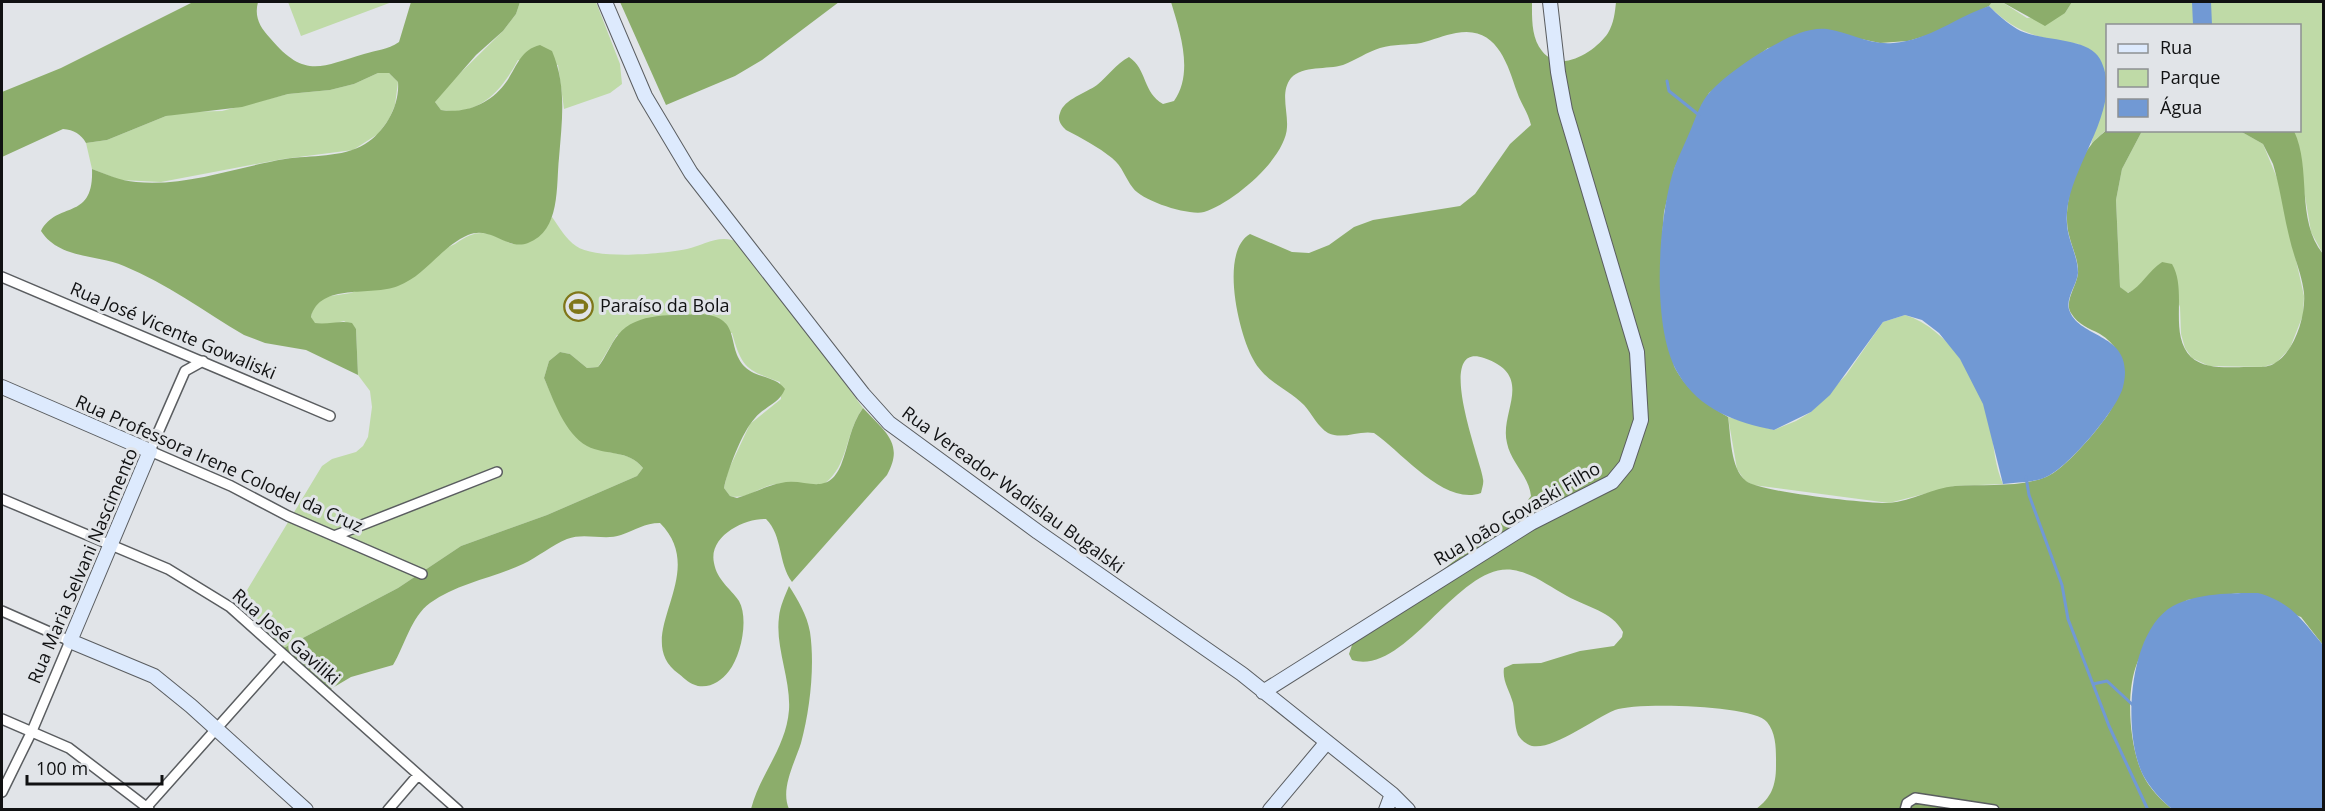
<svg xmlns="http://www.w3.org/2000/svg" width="2325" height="811" font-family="'Open Sans',sans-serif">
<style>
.green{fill:#bfdaa7}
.forest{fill:#8cad6b}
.water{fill:#7199d4}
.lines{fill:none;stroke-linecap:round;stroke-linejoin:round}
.stream{stroke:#7199d4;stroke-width:3}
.street-casing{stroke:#5a5d60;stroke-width:12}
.secondary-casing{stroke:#5a5d60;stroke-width:16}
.street{stroke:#fff;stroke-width:9}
.secondary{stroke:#ddeafd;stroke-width:14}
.labels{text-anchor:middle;stroke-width:6;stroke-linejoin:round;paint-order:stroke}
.poi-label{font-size:18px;fill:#101112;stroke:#e1e4e8;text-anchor:start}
.street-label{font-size:18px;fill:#101112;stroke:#e1e4e8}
</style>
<rect width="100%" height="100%" fill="#e1e4e8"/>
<!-- green -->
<path class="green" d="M288,2H392L301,36Z
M520,2H596L620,64L622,84L610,93L564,109L558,65L518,60C502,90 479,117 441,110L435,102L437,96L503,31L516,14Z
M1992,2H2002L2027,18L2065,13L2072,2H2323V254L2311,232L2294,131L2300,130V26H2108L2107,129L2091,144L2106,92L2079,44C2040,38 2018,35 1989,6Z
M378,73H389L398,82L395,105L389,119L378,134L353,150L283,159L161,182L120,180L92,169L86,143L107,140L166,116L184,112L222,111L288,94L330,90L354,84Z
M2142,131H2240L2263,144L2279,183L2304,296L2303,315L2290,348L2276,363L2263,367L2209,366L2192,358L2185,348L2181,334L2180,307L2162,262L2136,289L2127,293L2120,287L2116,200L2122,169Z
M552,217C559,227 566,239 576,246C595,260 663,254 687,249C702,246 715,236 732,240C738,241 745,249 750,254L863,408C845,432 849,466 824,484C807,486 789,481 771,485C757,489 745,500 730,496L724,488L728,471L750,424L781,399L780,382C746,370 742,368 732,333L617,335L598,367L587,368L570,354L560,352L549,361L544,378C556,405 569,441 601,450C617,455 631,453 643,468L637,476L547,515L461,546L398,588L280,650L241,614V600L322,466L332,459L356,452L363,446L368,437L372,407L370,391L358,375L356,329L344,321L328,325L314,323L311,317L313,308L324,297L351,293L455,244C479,227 488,232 512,244L541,234Z
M1905,315C1950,329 1982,384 1991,429C1994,448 1995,466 2003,484L1955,486L1889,503L1753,485L1745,481L1737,469L1728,417L1774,430L1796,421L1811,412L1846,375L1883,322Z"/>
<!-- forest -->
<path class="forest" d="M193,2H258C254,17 260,27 270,38C305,80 322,66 364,54C377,50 387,50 399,42L411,2H520L516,14L503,31L476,55L435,102L441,110C465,114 489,104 504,85C516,70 519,50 540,45L552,51C567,86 562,121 559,158C556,185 561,231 528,243C507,251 491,225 468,235C442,246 425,276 398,286C371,297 320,282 311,317L315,323C328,325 340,320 352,323L356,329L358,375L306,350L265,343L244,335C205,312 166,283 124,266C96,254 59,259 41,231C58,200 94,222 92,169C106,174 120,181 136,182C185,187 237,167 285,159C311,155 342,158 365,144C385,132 400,105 398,82L389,73H378L354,84L330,90L288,94L242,107L166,116L107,140L86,143C81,134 74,130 63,129L2,157V92L61,68Z
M620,2H839L762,60L735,76L666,105Z
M1171,2H1532C1532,17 1531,38 1542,51C1560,75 1596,51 1608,33C1614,23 1615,12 1616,2H1992L1989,6L1939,32L1908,41L1880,43L1861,39L1768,48L1709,93L1675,167L1664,212L1661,252L1674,366C1686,390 1706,404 1728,417C1731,436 1730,468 1746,481C1759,492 1870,504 1889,503C1913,501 1932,488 1955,486C1984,484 2019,488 2046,477C2064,470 2098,430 2109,413C2126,386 2130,352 2100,334C2089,328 2078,325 2071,313C2064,302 2076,287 2078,274C2079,261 2072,248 2069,235C2062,209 2074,166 2091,145C2095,139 2102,135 2107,129L2142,131L2122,169L2116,200L2120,287L2128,293C2142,286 2148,271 2162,262L2172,264C2188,291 2168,334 2191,357C2205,370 2230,367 2248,367C2257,367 2268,368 2275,363C2295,351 2306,315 2304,293C2302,274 2293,255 2289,236C2283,211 2280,187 2273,164L2263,144L2240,131H2294C2312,169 2295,219 2323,254V645L2301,617L2239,593L2187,600C2175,615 2146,645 2138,661C2125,690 2129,746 2143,775C2149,788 2161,800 2172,809H1756C1771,798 1776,786 1776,766C1776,752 1777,734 1767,722C1754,705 1636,702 1615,710C1593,719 1554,750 1532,746C1526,744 1521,740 1518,735C1514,725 1515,713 1513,703C1510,691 1502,681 1504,668L1513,664L1541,663L1580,651L1614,646L1622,637L1623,632C1612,611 1586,607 1567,596C1550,587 1533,573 1513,570C1459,561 1406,677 1352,660L1349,654L1353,642L1525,504L1531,496C1529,476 1511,463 1507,443C1499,412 1536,376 1484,358C1432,340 1483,467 1483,479C1484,483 1482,488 1481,493C1444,506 1402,452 1374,433C1359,430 1343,440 1328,433C1318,427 1312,414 1304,405C1287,388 1265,382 1253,359C1239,334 1219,252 1250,234L1292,252L1309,253L1329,245L1354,227L1373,220L1460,206L1475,194L1510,144L1531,125C1528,112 1521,104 1517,92C1507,62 1496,25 1456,33C1444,35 1433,40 1421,43C1408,45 1394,44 1380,48C1367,52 1356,60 1343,65C1327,70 1303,65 1291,78C1280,92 1288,111 1287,127C1286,158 1233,203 1204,212C1189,216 1142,201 1133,188C1125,178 1123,167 1112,158C1098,147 1082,138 1066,130C1061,125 1057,120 1060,113C1064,99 1086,93 1097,85C1108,76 1116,64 1129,57C1147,69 1143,93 1163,104L1174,101C1194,73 1180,32 1171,2Z
M2002,2H2072L2065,13L2045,26Z
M702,314C743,318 725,346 745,367C756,378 776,376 785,389C779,404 765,406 755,418C742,432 728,469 724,488L730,496L737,498C752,494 765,486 781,483C805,477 827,498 841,465C849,445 850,426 863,408C884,431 905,443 887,475L792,582C778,563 783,536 766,519C745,518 708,536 714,563C717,580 730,588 739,601C749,619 741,656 729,671C721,681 711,688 698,686C690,684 685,679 679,674C628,637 712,575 660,523C644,523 636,530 621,535C604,541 585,532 567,539C552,545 538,557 523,564C493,578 458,583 430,603C411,617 405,645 393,665L351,677L329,690L280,650L398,588L461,546L547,515L637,476L643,468C628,449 606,456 587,446C565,434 553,399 544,378L549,361L560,352L570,354L587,368L598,367C606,357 610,345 618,335C637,311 674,316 702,314Z
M789,586C798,600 807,615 810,632C815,666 810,710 801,743C795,762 780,789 789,809H751C760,774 786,748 789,710C791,679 775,647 779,617C780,606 785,596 789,586Z"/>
<!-- water -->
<path class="water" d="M2192,2H2211L2212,25H2193Z
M1989,6C1997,14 2007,23 2017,29C2039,42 2088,36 2100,59C2127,110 2062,171 2067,224C2068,241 2078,256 2078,273C2077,285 2064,300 2070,312C2082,340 2136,333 2123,387C2117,410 2069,466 2048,476C2035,483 2018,482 2003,484L1983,404L1960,359L1939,333L1922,320L1905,315L1883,322L1830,395L1811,412L1774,430C1737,423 1699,409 1679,375C1650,330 1658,215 1675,166C1680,153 1686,141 1691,129C1696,117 1701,101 1710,92C1725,76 1748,60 1767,49C1785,39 1806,27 1827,29C1849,32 1869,45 1893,43C1930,40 1956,17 1989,6Z
M2258,593C2291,602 2302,620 2323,645V809H2172C2161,800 2150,788 2143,775C2122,733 2128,631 2173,606C2197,593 2232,593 2258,593Z"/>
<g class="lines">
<!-- stream -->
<path class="stream" d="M1667,81L1669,91L1699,115
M2026,477L2029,495L2062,585L2068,619L2109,726L2148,810
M2093,684L2107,681L2134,706"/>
<defs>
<path id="street" d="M2,277L330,416
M203,361L185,371L150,451L231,486L288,516L422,574
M2,499L168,569L230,607L458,810
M334,536L497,472
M2,611L70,641L32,731L2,792
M2,719L69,748L149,809
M144,810L283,654
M388,810L418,775
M1905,810L1907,803L1915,798L1994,810"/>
<path id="secondary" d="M605,2L645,96L691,173L863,394L889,423L1038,532L1242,674L1392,794L1408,810
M2,387L150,451L70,641L154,676L191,706L306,810
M1263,692L1531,523L1612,482L1626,465L1641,420L1637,352L1565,110L1558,72L1550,2
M1270,810L1327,742
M1386,810L1392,794"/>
</defs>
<!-- street casing -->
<use href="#street" class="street-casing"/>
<!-- secondary casing -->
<use href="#secondary" class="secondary-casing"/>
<!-- street -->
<use href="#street" class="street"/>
<!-- secondary -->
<use href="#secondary" class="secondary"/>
</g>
<!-- icons -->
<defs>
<symbol id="stadium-ring" viewBox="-11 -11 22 22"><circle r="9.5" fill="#e1e4e8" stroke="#7f7619" stroke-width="1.5"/><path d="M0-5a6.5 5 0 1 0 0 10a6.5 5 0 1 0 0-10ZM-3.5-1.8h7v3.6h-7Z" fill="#7f7619"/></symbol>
</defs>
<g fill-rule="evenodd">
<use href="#stadium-ring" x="562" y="290" width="33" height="33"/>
</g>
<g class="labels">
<!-- poi labels -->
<g class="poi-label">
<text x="600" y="312">Paraíso da Bola</text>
</g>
<!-- street labels -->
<g class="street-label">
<text transform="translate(173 331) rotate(23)" y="6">Rua José Vicente Gowaliski</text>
<text transform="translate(219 464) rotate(24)" y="6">Rua Professora Irene Colodel da Cruz</text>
<text transform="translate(1013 490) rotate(36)" y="6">Rua Vereador Wadislau Bugalski</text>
<text transform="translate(1517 514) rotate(-30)" y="6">Rua João Govaski Filho</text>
<text transform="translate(83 566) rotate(-67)" y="6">Rua Maria Selvani Nascimento</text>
<text transform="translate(286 637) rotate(41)" y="6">Rua José Gaviliki</text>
</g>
</g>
<!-- border -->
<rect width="2325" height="811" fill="none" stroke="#101112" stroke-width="6"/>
<!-- legend -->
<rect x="2106" y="24" width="195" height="108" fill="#e1e4e8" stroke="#8d9092" stroke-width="1.5"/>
<rect x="2118" y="44" width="30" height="9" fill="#ddeafd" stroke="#8d9092" stroke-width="1.5"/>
<text x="2160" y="54" font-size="18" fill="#101112">Rua</text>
<rect x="2118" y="69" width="30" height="18" fill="#bfdaa7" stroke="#8d9092" stroke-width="1.5"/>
<text x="2160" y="84" font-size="18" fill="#101112">Parque</text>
<rect x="2118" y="99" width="30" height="18" fill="#7199d4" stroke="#8d9092" stroke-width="1.5"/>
<text x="2160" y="114" font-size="18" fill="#101112">Água</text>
<!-- scale -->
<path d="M27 775v9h135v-9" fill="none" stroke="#101112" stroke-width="3"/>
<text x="36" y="775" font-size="18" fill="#101112" stroke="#e1e4e8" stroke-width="4.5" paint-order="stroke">100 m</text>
</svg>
